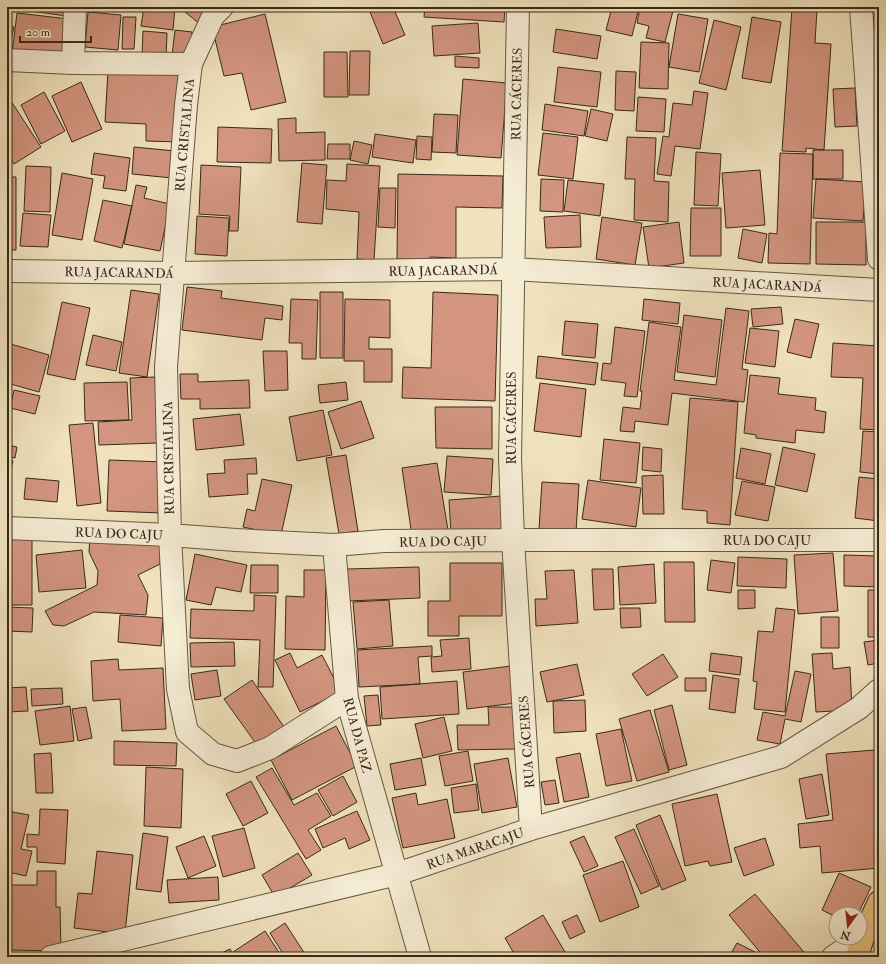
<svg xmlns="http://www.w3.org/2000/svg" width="886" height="964" font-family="'IM FELL Double Pica',serif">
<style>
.building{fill:#d39580;stroke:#38291b}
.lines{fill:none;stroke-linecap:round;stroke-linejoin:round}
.minor-casing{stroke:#665744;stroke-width:24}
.major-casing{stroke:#38291b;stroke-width:24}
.minor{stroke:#f5ecd4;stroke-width:22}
.major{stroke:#e8c17e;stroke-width:22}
.labels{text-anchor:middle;stroke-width:3;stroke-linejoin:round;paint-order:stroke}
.street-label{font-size:13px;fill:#38291b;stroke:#f5ecd4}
</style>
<rect width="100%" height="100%" fill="#f0e2bd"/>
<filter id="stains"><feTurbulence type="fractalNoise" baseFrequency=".005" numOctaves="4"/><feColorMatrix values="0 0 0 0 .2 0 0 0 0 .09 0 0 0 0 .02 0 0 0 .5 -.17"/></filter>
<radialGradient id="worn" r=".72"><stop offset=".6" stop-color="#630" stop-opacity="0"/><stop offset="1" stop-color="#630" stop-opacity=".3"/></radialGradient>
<!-- building -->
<path class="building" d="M32,7H67L66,16L31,11Z
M144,7H175L173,30L141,26Z
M179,7H217L201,25Z
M368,7H393L405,35L383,44Z
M425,7H505L504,22L424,17Z
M612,7H639L632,36L606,30Z
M640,7H674L665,42L646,38L649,26L637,23Z
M792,8L817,9L815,43L831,44L824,150L806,148V152L782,151Z
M88,12L121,15L118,50L85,47Z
M17,13L69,19L64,60L12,54Z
M265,14L286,102L251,110L242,73L224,76L212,27Z
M678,14L708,19L699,72L669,67Z
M123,17H136L134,49H122Z
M752,17L781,22L771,83L742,78Z
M714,20L741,27L726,90L699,83Z
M478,23L480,53L434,56L432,26Z
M7,25L14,27L9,48L7,47Z
M556,29L601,36L597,59L553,52Z
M175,30L192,32L189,58L172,56Z
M143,31L167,33L166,58L142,56Z
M641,42L669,43L668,89L639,88Z
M350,51H370L369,95H349Z
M324,52H347L348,97H324Z
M455,56L479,58V68L455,67Z
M558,67L601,72L597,107L554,102Z
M108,71L180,75L178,142L146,141V124L105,122Z
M616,71L636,72L634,111L615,110Z
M463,79L507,83L501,158L457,155Z
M81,82L102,129L72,142L52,96Z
M855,88L857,126L835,127L833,89Z
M694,91L708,93L700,149L675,146L671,176L657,174L663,136L669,137L673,103L692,105Z
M44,92L65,131L41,144L21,105Z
M638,97L666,99L664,132L636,131Z
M9,98L41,147L14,164L7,153V99Z
M545,104L588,111L584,136L542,130Z
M591,109L613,114L607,141L585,136Z
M434,114L458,115L456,153L432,152Z
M296,118V133L325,132V160L279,161L278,119Z
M218,127L272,129L271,163L217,162Z
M543,133L578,137L573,179L538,175Z
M375,134L416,140L413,163L372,157Z
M417,136L432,137L431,160L416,159Z
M627,137L656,138L654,181L669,182L668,222L634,220L635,179H625Z
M354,141L372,145L368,164L350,160Z
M328,144H350V159H327Z
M134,147L175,151L172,178L132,174Z
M813,150H843V179H813Z
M696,152L721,154L718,206L694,205Z
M94,153L130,158L126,191L103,188L105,176L91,174Z
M780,153L813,154L810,264L768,263L769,233L777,234Z
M302,163L327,165L322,224L297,222Z
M347,164L380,166L374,260L357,259L359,212L326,209L327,180L346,181Z
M201,165L241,167L238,231H229L230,216L199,214Z
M26,166L51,167L50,212L24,211Z
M760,170L765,225L726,228L722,173Z
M62,173L93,179L82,240L52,235Z
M398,174L503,176L502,208L456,207V258L430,257L429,260L397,259Z
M7,177H16V250H7Z
M541,179L564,180L563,212L540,211Z
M816,179L866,182L863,221L813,218Z
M568,180L604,184L600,216L564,211Z
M136,185L147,187L144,198L170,204L160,251L124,244Z
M380,188H396L395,228L378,227Z
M103,200L132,206L122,248L94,241Z
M691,208H721V256H690Z
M23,213L51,215L48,247L20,246Z
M580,215L581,247L546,248L544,217Z
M197,216L229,218L227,256L195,254Z
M602,217L642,223L635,265L596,259Z
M679,222L684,263L649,268L643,227Z
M816,222H866V265L816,264Z
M743,229L767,234L762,263L738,258Z
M187,287L222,291L221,298L283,306L282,320L265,318L262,340L182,330Z
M131,290L159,294L147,377L119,373Z
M320,292H343V358H320Z
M433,292L498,295L495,401L402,398L403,367L431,368Z
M291,299L318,300L316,359H302V343H289Z
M345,299L390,300V338L369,337V349H392V382H364V361H344Z
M644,299L680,303L678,324L642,320Z
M62,302L90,308L75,380L47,374Z
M781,307L783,324L753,327L751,309Z
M726,308L749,311L742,369L748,370L744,402L672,393L668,425L635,421L634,432L620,431L623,407L640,409L642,391H640L649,322L681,327L674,380L716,385Z
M684,315L722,320L715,377L677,372Z
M795,319L819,324L811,358L787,352Z
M565,321L598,324L595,358L562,355Z
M615,327L645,331L637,397L624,396L626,383L601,380L603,363L611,364Z
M750,328L779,331L775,367L745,363Z
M93,335L122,342L116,371L86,365Z
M7,343L49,355L39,392L7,383Z
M833,343L879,346V430L860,429L863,378L831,377Z
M263,351H287L288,390L265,391Z
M538,356L598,363L595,385L536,378Z
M180,374H198V382L249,380L250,408L200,409V399H181Z
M750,375L780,378L778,394L816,398L815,410L826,412L824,433L796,430L795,443L756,438V435L744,433Z
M155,377L158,443L99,445L98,422L132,420L130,378Z
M127,382L129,420L85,421L84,383Z
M346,382L348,400L320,403L318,385Z
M540,383L586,389L581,437L534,431Z
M14,390L40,396L35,414L10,408Z
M690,398L738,402L730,525L707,523V511L682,509Z
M361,401L374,438L341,449L328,412Z
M435,407H492V449L436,448Z
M323,410L332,455L297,461L289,417Z
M240,414L244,445L196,450L193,419Z
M93,423L101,503L77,506L69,425Z
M863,431L879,432V474L860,472Z
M604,439L640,443L636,483L600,480Z
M7,445L17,447L15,458L7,456Z
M643,447L662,449L661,472L642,470Z
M783,447L815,454L807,492L775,485Z
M741,448L771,454L765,484L736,478Z
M346,455L358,531L339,534L326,458Z
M447,456L493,459L491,495L444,492Z
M256,458L257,474H247L248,494L209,497L207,474L225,473L224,460Z
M7,459L13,461L7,481Z
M109,460L165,462L163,513L107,511Z
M437,463L448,530L412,536L402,468Z
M663,475L664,514H643L642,476Z
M859,477L879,479V521L855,518Z
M26,478L59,481L57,502L24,499Z
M262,479L292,485L281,535L243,527L247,509L255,511Z
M588,480L641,488L636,527L582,519Z
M742,481L775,487L768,521L735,515Z
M542,482L579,484L576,532L539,529Z
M501,496L503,532L451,535L449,500Z
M7,537H32V605H9L10,574H7Z
M90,537L161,541L160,564L138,575L148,595L146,615L94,612L64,626L53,625L45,611L97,585L98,571L89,552Z
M82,550L86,588L39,592L36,555Z
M833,553L838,611L798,614L794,555Z
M195,554L247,565L241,592L216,587L211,605L186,600Z
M844,555L879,556V587L844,586Z
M738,557L787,559L786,588L737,586Z
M711,560L735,563L731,593L707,590Z
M664,562H694L695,622H665Z
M450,563H502V616H459V636H428V601H450Z
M654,564L656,603L620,605L618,567Z
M251,565H278V593H250Z
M419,567L420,598L348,601L347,569Z
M592,569H613L614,609L594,610Z
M304,570H326L325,650L285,649L286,596L304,597Z
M574,570L578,623L536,626L535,599H547L545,571Z
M738,590H755V608L738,609Z
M868,590H879V637H868Z
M254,595L276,596L273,687H258L260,640L190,638L191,609L254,611Z
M389,600L393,646L357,649L353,602Z
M7,607L33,608L32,632L7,631Z
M620,608H640L641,627L621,628Z
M776,608L795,610L785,712L754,709L757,682L753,681L758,631L773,632Z
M120,615L163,618L161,646L118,642Z
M821,617H839V648H821Z
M469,638L471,669L432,672L431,657L442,656L440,640Z
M879,640V663L868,665L864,642Z
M234,642L235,666L191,667L190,643Z
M432,646V656L418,657L420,684L359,687L357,650Z
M290,653L297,668L322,655L341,692L300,712L275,660Z
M711,653L742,657L740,675L709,671Z
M832,653L833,669L850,667L852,710L816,712L812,654Z
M663,654L678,677L647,696L632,674Z
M118,659L119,670L163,668L166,729L122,731L120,699L93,701L91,661Z
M577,664L584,695L547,702L540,672Z
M511,666L516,703L467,709L463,672Z
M217,670L221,696L195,700L191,674Z
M795,671L811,674L801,722L785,719L780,744L757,740L763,712L785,716Z
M713,675L739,679L735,713L709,709Z
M685,678H706V691H685Z
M252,680L284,727L257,745L224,699Z
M457,681L459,714L382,719L380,687Z
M26,687L28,711L7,712V688Z
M62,688L63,704L32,706L31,689Z
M378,695L381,725L367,726L364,696Z
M585,700L586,731L554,733L553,701Z
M672,705L687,765L669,770L654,710Z
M70,706L74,741L40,745L35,711Z
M86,707L92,738L78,741L72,709Z
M488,707H514L515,749L458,750L457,725H489Z
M650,710L669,772L637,781L619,719Z
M444,717L452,751L423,758L415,724Z
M336,726L357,766L292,800L271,760Z
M621,729L632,781L606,786L596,734Z
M114,741L177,743L176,766L114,765Z
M874,750L879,798V868L822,873L820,846L800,848L798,824L833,820L826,754Z
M468,751L473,781L445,786L439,756Z
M51,753L53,793H36L34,754Z
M580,753L589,797L564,802L556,758Z
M421,758L426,785L395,790L390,764Z
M508,758L517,807L482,813L474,764Z
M146,767L183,769L181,828L144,826Z
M272,768L294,805L317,793L331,816L308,830L321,850L306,859L256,777Z
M822,774L829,815L806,819L799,779Z
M343,776L357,802L333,816L318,790Z
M555,780L559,803L545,805L541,782Z
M251,781L268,813L243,826L226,794Z
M476,784L479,810L454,813L451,788Z
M416,793L418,805L447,799L455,838L403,848L392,798Z
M717,794L732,862L710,866L708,861L685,866L672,804Z
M40,809L68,810L65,864L37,862V847H27V834L39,835Z
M7,811L29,815L21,849L32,851L26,876L8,872L12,855L7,854Z
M357,811L370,840L349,849L345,838L323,848L315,829Z
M660,815L686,880L662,890L636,825Z
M244,828L255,868L223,877L212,836Z
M634,829L659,886L641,894L615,837Z
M143,833L168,837L161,892L136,889Z
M204,836L216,866L188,878L176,847Z
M584,836L598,866L584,872L570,842Z
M765,838L774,865L744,876L734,848Z
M97,851L133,855L125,934L74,928L78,893L92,894Z
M298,853L312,875L275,897L262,875Z
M623,861L639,907L600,922L583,875Z
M37,871H56V907H60L61,951L7,950L8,885H37Z
M839,873L871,887L858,914H836V917L822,910Z
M218,877L219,900L169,903L167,880Z
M755,894L808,957H764L729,915Z
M543,915L568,957H519L518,956L516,957L505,938Z
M577,915L585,932L570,939L562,922Z
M285,923L305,954L300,957H285L270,933Z
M265,931L282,957H236L233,952Z
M737,943L757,953L755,957H729Z
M230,949L234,957H213Z"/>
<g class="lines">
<defs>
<path id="minor" d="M222,7L213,16L191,64L186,105L166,367L170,535L178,689L187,732L213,754L237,761L270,748L347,699
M518,7L510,458L513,540L531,829
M861,7L879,259
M7,60L73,63L191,64
M73,63L75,7
M7,271L173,273L513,269L879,290
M7,528L170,535L236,540L334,545L384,541L513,540H879
M334,545L347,699L420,957
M51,957L397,874L531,829L781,757L859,708L879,690
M833,957L863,937"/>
<path id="major" d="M857,957L863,937L879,902"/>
</defs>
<!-- minor casing -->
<use href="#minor" class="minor-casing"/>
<!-- major casing -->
<use href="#major" class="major-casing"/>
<!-- minor -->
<use href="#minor" class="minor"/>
<!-- major -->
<use href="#major" class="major"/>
</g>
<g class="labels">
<!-- street labels -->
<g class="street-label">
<text transform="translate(516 94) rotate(-89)" y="5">RUA CÁCERES</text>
<text transform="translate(184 135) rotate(-85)" y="5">RUA CRISTALINA</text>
<text transform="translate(443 270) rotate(-1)" y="5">RUA JACARANDÁ</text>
<text transform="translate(119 272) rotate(1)" y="5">RUA JACARANDÁ</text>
<text transform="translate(767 284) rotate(3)" y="5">RUA JACARANDÁ</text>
<text transform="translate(511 418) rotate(-90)" y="5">RUA CÁCERES</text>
<text transform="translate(168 458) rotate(-91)" y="5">RUA CRISTALINA</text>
<text transform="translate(119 533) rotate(2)" y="5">RUA DO CAJU</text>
<text x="767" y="545">RUA DO CAJU</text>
<text transform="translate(443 541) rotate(-1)" y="5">RUA DO CAJU</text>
<text transform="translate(358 735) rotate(75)" y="5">RUA DA PAZ</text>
<text transform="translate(526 742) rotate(-94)" y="5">RUA CÁCERES</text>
<text transform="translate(475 848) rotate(-19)" y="5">RUA MARACAJU</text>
</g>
</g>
<!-- margin -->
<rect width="886" height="964" fill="none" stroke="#f0e2bd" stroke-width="24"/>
<rect x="8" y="8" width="870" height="948" fill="none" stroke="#38291b" stroke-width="2"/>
<rect x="12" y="12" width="862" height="940" fill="none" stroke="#38291b"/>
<!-- north arrow -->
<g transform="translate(848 926) rotate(195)"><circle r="19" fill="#f5ecd4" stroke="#a99e8a"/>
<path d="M0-3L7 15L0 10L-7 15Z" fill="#8f2418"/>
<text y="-6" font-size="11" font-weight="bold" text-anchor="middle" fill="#38291b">N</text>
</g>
<!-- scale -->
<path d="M20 36v6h71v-6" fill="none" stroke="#38291b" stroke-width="2"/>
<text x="26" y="36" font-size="12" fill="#38291b" stroke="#f5ecd4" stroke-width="3" paint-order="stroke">20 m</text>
<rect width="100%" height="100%" filter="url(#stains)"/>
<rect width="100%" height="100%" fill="url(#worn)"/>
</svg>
